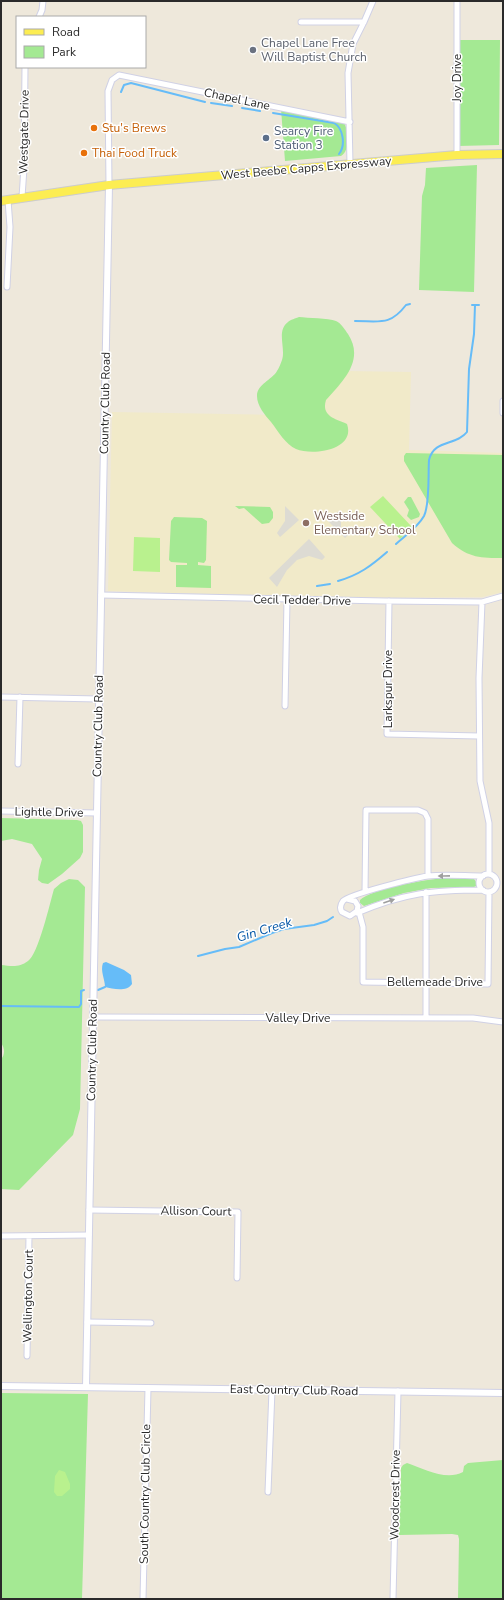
<svg xmlns="http://www.w3.org/2000/svg" width="504" height="1600" font-family="'Nunito Sans',sans-serif">
<style>
.education{fill:#f1eac9}
.green{fill:#a4e993}
.pitch{fill:#b9f18e}
.plaza{fill:#dddbd3}
.water{fill:#66bcf8}
.lines{fill:none;stroke-linecap:round;stroke-linejoin:round}
.stream{stroke:#66bcf8;stroke-width:2}
.minor-casing{stroke:#d0d1e5;stroke-width:7}
.tertiary-casing{stroke:#d0d1e5;stroke-width:8}
.primary-casing{stroke:#ccc;stroke-width:10}
.minor{stroke:#fff;stroke-width:5}
.tertiary{stroke:#fff;stroke-width:6}
.primary{stroke:#fced52;stroke-width:8}
.oneway{fill:#9f9f9f}
.worship-dot{fill:#6b7280;stroke:#fff;stroke-width:1.5}
.food-dot{fill:#e8710a;stroke:#fff;stroke-width:1.5}
.service-dot{fill:#5c6f8a;stroke:#fff;stroke-width:1.5}
.education-dot{fill:#8d6e63;stroke:#fff;stroke-width:1.5}
.labels{text-anchor:middle;stroke-width:3;stroke-linejoin:round;paint-order:stroke}
.worship-label{font-size:12px;fill:#5b616d;stroke:#fff;text-anchor:start}
.street-label{font-size:12px;fill:#2a2a2a;stroke:#fff}
.food-label{font-size:12px;fill:#c56008;stroke:#fff;text-anchor:start}
.service-label{font-size:12px;fill:#4e5e75;stroke:#fff;text-anchor:start}
.education-label{font-size:12px;fill:#785e54;stroke:#fff;text-anchor:start}
.water-label{font-size:13px;font-style:italic;fill:#0356a6;stroke:#fff}
</style>
<rect width="100%" height="100%" fill="#eee8db"/>
<!-- education -->
<path class="education" d="M280,370L411,372L409,450L503,453V592L482,597L339,598L108,591L112,412L279,415Z"/>
<!-- green -->
<path class="green" d="M459,40H500L499,145L458,146Z
M281,109L344,123C349,131 350,151 341,156L285,161Z
M477,165L474,292L419,290L422,196L425,185L426,168Z
M299,317C308,318 328,318 336,321C341,323 345,330 348,334C365,360 343,381 326,400C321,416 335,419 347,424C356,450 313,456 296,449C286,445 278,431 271,422C265,415 257,406 257,396C257,384 272,380 277,371C279,368 281,363 282,360C286,348 276,331 288,322C290,320 296,318 299,317Z
M406,453L503,455V558C481,558 469,558 452,543L404,461V456Z
M408,497H411L420,514L419,517L411,520L407,516L409,510L404,502Z
M235,506L270,507L273,512V518L269,523L262,524L244,508L239,509Z
M174,517L202,518L207,521L206,560L204,563L198,562V565L211,566V588L176,587V565H187V563L171,562L169,560L171,521Z
M1,818L77,820L81,821L83,825V852L80,858L62,874L48,884L42,883L38,880L39,870L42,859L32,844L12,839L1,841Z
M445,878L474,879L477,883L476,886L474,887L431,888L404,893L364,906L360,903V900C371,889 428,879 445,878Z
M69,879L78,880L85,887L80,1109L73,1135L19,1190L1,1189V1059C5,1055 5,1048 1,1043V965C11,966 19,968 28,961C38,955 50,903 54,889L61,883Z
M1,1393L88,1394L82,1599H1Z
M503,1460V1599H458L459,1539L458,1535L452,1534L399,1535L401,1468L403,1465L407,1463C424,1469 446,1481 463,1472L464,1466L468,1463Z"/>
<!-- pitch -->
<path class="pitch" d="M383,496L412,527L400,539L370,507Z
M134,537L160,538V572L133,571Z
M59,1470L65,1472L70,1484V1489L62,1496H57L54,1492L55,1476Z"/>
<!-- plaza -->
<path class="plaza" d="M285,506L299,520L280,537L277,533L285,521Z
M339,511L342,515L341,517V528L348,535L345,538L328,521Z
M309,539L325,557L322,560L309,556L297,560L287,570L277,587L269,578Z"/>
<!-- water -->
<path class="water" d="M106,962L124,970L131,975L132,984C127,992 113,989 105,987C105,979 100,971 103,963Z"/>
<g class="lines">
<!-- stream -->
<path class="stream" d="M121,92L124,85L131,83L205,102
M211,103L232,106
M242,108L260,111
M273,113L334,123C343,128 346,145 339,154
M472,305H479
M355,321C380,321 390,326 406,305L410,304
M396,544C405,536 418,527 424,516C430,504 428,474 429,460C434,439 456,446 467,432L469,369L474,334L475,305
M338,581C359,575 371,566 387,552
M317,586L330,584
M198,956L225,949L239,947L272,933L284,929L314,925L327,921L333,917
M98,990L105,987
M1,1006L79,1007L81,1004V991L84,990"/>
<defs>
<path id="minor" d="M39,17L42,10L43,1
M301,22H364
M457,155V1
M350,164L348,73L353,44L364,22L373,1
M109,185L108,91L112,80L119,75L350,122
M22,197L24,168L25,67
M7,287L10,227L8,200
M503,413V401
M101,595L385,601L482,602L503,596
M389,601L387,734L479,736
M482,602L479,678L480,781L489,823V874
M1,697L99,699
M285,706L287,600
M18,764L20,697
M1,811L97,813
M479 883a9 9 0 1 1 18 0a9 9 0 1 1-18 0Z
M365,892L366,810H418L425,813L428,819V876
M347,899L355,901L358,906L357,911L350,916L342,912C340,909 340,905 343,901C350,894 415,878 428,876C446,874 465,876 483,876
M359,912L363,927V982L488,984L489,892
M357,913C404,893 433,890 483,890
M93,1017L473,1018L503,1022
M426,1018V892
M89,1210L238,1212L237,1278
M1,1236L89,1235
M87,1322L151,1323
M27,1356L29,1236
M268,1492L272,1390
M143,1599L148,1388
M393,1599L398,1391"/>
<path id="tertiary" d="M1,1386L503,1393
M86,1387L109,185"/>
<path id="primary" d="M1,201L109,185L457,155L503,154"/>
</defs>
<!-- minor casing -->
<use href="#minor" class="minor-casing"/>
<!-- tertiary casing -->
<use href="#tertiary" class="tertiary-casing"/>
<!-- primary casing -->
<use href="#primary" class="primary-casing"/>
<!-- minor -->
<use href="#minor" class="minor"/>
<!-- tertiary -->
<use href="#tertiary" class="tertiary"/>
<!-- primary -->
<use href="#primary" class="primary"/>
</g>
<!-- one-way arrows -->
<defs><path id="oneway-solid" d="M-6-.8H1V-3.2L6.5 0L1 3.2V.8H-6Z"/></defs>
<g class="oneway">
<use href="#oneway-solid" transform="translate(444 876) rotate(179)"/>
<use href="#oneway-solid" transform="translate(389 901) rotate(-19)"/>
</g>
<!-- markers -->
<circle class="worship-dot" cx="253" cy="50" r="4"/>
<g class="food-dot">
<circle cx="94" cy="128" r="4"/>
<circle cx="84" cy="153" r="4"/>
</g>
<circle class="service-dot" cx="266" cy="138" r="4"/>
<circle class="education-dot" cx="306" cy="523" r="4"/>
<g class="labels">
<!-- worship labels -->
<g class="worship-label">
<text x="261" y="47">Chapel Lane Free<tspan x="261" dy="14">Will Baptist Church</tspan></text>
</g>
<!-- street labels -->
<g class="street-label">
<text transform="translate(457 78) rotate(-90)" y="4">Joy Drive</text>
<text transform="translate(237 99) rotate(12)" y="4">Chapel Lane</text>
<text transform="translate(24 132) rotate(-89)" y="4">Westgate Drive</text>
<text transform="translate(306 168) rotate(-5)" y="4">West Beebe Capps Expressway</text>
<text transform="translate(105 403) rotate(-89)" y="4">Country Club Road</text>
<text transform="translate(302 600) rotate(1)" y="4">Cecil Tedder Drive</text>
<text transform="translate(388 689) rotate(-90)" y="4">Larkspur Drive</text>
<text transform="translate(98 726) rotate(-89)" y="4">Country Club Road</text>
<text transform="translate(49 812) rotate(1)" y="4">Lightle Drive</text>
<text x="435" y="986">Bellemeade Drive</text>
<text x="298" y="1022">Valley Drive</text>
<text transform="translate(92 1050) rotate(-89)" y="4">Country Club Road</text>
<text transform="translate(196 1211) rotate(1)" y="4">Allison Court</text>
<text transform="translate(28 1296) rotate(-89)" y="4">Wellington Court</text>
<text transform="translate(294 1390) rotate(1)" y="4">East Country Club Road</text>
<text transform="translate(145 1494) rotate(-89)" y="4">South Country Club Circle</text>
<text transform="translate(395 1495) rotate(-89)" y="4">Woodcrest Drive</text>
</g>
<!-- food labels -->
<g class="food-label">
<text x="102" y="132">Stu's Brews</text>
<text x="92" y="157">Thai Food Truck</text>
</g>
<!-- service labels -->
<g class="service-label">
<text x="274" y="135">Searcy Fire<tspan x="274" dy="14">Station 3</tspan></text>
</g>
<!-- education labels -->
<g class="education-label">
<text x="314" y="520">Westside<tspan x="314" dy="14">Elementary School</tspan></text>
</g>
<!-- water labels -->
<g class="water-label">
<text transform="translate(264 929) rotate(-17)" y="5">Gin Creek</text>
</g>
</g>
<!-- border -->
<rect width="504" height="1600" fill="none" stroke="#2a2a2a" stroke-width="4"/>
<!-- legend -->
<rect x="16" y="16" width="130" height="52" fill="#ffffff" stroke="#aaaaaa"/>
<rect x="24" y="29" width="20" height="6" fill="#fced52" stroke="#aaaaaa"/>
<text x="52" y="36" font-size="12" fill="#2a2a2a">Road</text>
<rect x="24" y="46" width="20" height="12" fill="#a4e993" stroke="#aaaaaa"/>
<text x="52" y="56" font-size="12" fill="#2a2a2a">Park</text>
</svg>
